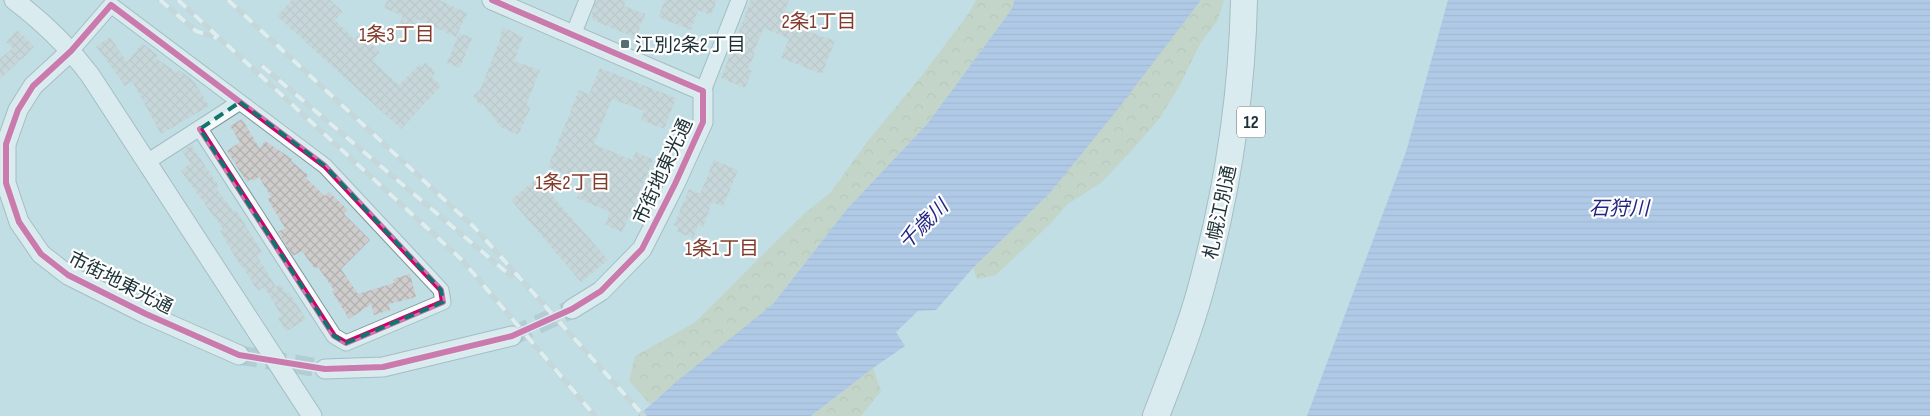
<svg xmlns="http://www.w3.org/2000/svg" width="1930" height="416" font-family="'Sofia Sans Condensed','Noto Sans JP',sans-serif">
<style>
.forest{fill:url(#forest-crowns)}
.water{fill:url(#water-rules)}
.building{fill:url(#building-cross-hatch)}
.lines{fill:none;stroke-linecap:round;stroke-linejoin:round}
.tertiary-tunnel{stroke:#a0bbc1;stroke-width:19;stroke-dasharray:19 9;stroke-linecap:butt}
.minor-casing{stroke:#80969b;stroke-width:17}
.tertiary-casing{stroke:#80969b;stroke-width:21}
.trunk-casing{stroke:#80969b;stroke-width:28}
.minor{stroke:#f6fafb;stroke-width:15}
.tertiary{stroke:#f6fafb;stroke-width:19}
.trunk{stroke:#f6fafb;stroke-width:26}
.rail-casing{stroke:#c7d0d1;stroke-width:5.5}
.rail{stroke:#fefefe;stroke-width:4;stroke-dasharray:11;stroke-linecap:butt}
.cycleway-casing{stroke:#fefefe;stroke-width:9}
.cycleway{stroke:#d6006c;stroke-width:6}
.marked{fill:none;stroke:#0f766e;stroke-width:4;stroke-dasharray:10 6;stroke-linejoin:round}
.poi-dot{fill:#566e73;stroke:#fefefe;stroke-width:2}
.labels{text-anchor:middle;stroke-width:4.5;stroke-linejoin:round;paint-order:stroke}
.shield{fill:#fefefe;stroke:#606e72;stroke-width:1}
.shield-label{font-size:18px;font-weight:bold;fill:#1c3136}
.poi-label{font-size:19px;fill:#1c3136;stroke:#fefefe;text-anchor:start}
.street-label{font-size:19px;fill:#1c3136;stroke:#fefefe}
.neighbourhood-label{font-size:20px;fill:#823c2d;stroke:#fefefe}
.water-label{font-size:20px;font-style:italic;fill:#242682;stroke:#fefefe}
</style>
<defs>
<pattern id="forest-crowns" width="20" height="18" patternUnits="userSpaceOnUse" patternTransform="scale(1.25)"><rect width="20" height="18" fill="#c6c9a7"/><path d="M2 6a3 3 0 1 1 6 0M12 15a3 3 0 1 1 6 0" fill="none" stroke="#aaad90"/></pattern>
<pattern id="water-rules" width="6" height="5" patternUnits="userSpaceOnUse" patternTransform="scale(1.25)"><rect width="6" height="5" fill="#9bb0ea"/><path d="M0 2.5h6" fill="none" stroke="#7e90be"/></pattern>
<pattern id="building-cross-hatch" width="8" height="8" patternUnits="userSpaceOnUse" patternTransform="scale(1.25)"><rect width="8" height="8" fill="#cfcdcc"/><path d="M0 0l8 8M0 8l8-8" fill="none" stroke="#b1b0b0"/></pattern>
</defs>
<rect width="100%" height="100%" fill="#c1dee4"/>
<!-- forest -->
<path class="forest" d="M976,0H1015L1011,10L928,123L847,209L773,304L650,404L629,381L635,356L694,323L806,212L831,192L867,142L923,74L969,13Z
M1201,0H1224L1218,20L1200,44L1180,85L1159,119L1133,149L1102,182L1068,204L1048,226L996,275L977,279L973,268L1049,194Z
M873,368L881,391L861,416H811Z"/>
<!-- water -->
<path class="water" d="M1015,0H1201L1118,109L1049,194L973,268L936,310L918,311L896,332L905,346L873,368L811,416H638L677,381L773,304L847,209L928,123L1011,10Z
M1448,0H1930V416H1307L1406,152Z"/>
<!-- building -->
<path class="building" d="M292,0H330L343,12L335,20L354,39L360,34L380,52L373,61L399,85L420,64L422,67L425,62L436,72L432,77L441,86L401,129L277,16Z
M387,0H439L467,13L456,37L418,19L413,30L399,24L403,16L384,8Z
M596,0H626L624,6L645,14L636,38L593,20L592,13Z
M665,0H717L711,15L698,10L691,30L658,17Z
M751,0H789L785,11L806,20L802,29L835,41L822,74L781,58L789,39L764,28L753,53H755L748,69L752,71L745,88L721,78Z
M503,27L523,37L514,61L540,70L526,105L531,107L518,135L501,127L483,104L480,106L473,96L480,90L501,37L500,35Z
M17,30L34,46L22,60L21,59L0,79V59L13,48L6,42Z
M459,33L472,38L460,68L447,63Z
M110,37L127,62L142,43L158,55L156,58L177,73L179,70L194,81L209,106L161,134L132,81L125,86L96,46Z
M600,68L676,98L664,129L641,120L644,111L612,99L594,144L632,160L636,152L653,160L622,232L605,225L610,212L577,198L584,181L548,167L579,90L589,94Z
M242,119L260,149L265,141L292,159L291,161L308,175L306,178L325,196L329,192L348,210L344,214L370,240L341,269L358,294L394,283L393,279L410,274L416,297L389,304L390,310L374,315L371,304L349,319L332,291L334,290L318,267L315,269L302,251L293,256L278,232L285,228L271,205L268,199L271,197L259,177L253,181L251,179L247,182L227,151L240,142L230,126Z
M191,145L219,186L216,188L234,212L236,210L262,252L257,256L276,287L280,284L287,294L289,292L306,319L286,332L278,318L282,316L264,287L258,291L242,266L241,267L220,231L223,229L181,171L190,163L182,151Z
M714,160L738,170L723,207L712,202L703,227L698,225L693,238L677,232L678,227L674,225L689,189L700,194Z
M537,178L608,260L581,282L511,200Z"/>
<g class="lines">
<!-- tertiary-tunnel -->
<path class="tertiary-tunnel" d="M512,336L572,309
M239,355L325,369"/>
<defs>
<path id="minor" d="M573,35L587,0
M71,51L111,5L325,166L441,290L443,302L346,343L334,336L200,129
M703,91L739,0
M147,162L240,102"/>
<path id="tertiary" d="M14,0C43,22 68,46 90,75L312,416
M492,0L703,91V122L675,184L642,249L601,291L572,309
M71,51L33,86L18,110L6,144V183L19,222L41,254L68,275L146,314L239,355
M325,369L383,367L512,336"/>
<path id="trunk" d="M1156,416C1174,369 1193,322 1205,273C1229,182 1242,93 1244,0"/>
</defs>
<!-- minor casing -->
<use href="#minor" class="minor-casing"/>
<!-- tertiary casing -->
<use href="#tertiary" class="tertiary-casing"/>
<!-- trunk casing -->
<use href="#trunk" class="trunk-casing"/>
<!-- minor -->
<use href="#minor" class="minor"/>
<!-- tertiary -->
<use href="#tertiary" class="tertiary"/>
<!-- trunk -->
<use href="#trunk" class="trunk"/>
<defs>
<path id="rail" d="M160,0L196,31L217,38
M178,0L462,260L595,416
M228,0L474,227L644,416
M262,66L511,276"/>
</defs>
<!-- rail casing -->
<use href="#rail" class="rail-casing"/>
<!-- rail -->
<use href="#rail" class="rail"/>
<defs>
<path id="cycleway" d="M200,129L334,336L346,343L443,302L441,290L325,166L111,5L71,51L33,86L18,110L6,144V183L19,222L41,254L68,275L146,314L239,355L325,369L383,367L512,336L572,309L601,291L642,249L675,184L703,122V91L492,0"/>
</defs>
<!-- cycleway casing -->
<use href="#cycleway" class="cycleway-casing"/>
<!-- cycleway -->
<use href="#cycleway" class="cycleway"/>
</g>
<!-- marked area -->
<path d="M0 0H1930V416H0ZM240,102L325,166L441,290L443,302L346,343L334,336L200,129Z" fill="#c1dee4" fill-opacity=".55" fill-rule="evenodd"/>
<path class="marked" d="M240,102L325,166L441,290L443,302L346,343L334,336L200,129Z"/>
<!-- markers -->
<rect class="poi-dot" x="620" y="39" width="10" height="10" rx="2.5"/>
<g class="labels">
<!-- shield labels -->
<rect class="shield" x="1237" y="106.5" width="28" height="31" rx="4"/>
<g class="shield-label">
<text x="1251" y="128">12</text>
</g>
<!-- poi labels -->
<g class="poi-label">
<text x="635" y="51">江別2条2丁目</text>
</g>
<!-- street labels -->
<g class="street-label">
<text transform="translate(662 171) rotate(-65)" y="7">市街地東光通</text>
<text transform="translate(1219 212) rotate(-78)" y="7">札幌江別通</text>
<text transform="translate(121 282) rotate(27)" y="7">市街地東光通</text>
</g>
<!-- neighbourhood labels -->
<g class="neighbourhood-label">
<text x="819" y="28">2条1丁目</text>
<text x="397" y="41">1条3丁目</text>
<text x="573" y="189">1条2丁目</text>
<text x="722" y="255">1条1丁目</text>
</g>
<!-- water labels -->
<g class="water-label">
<text x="1619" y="215">石狩川</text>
<text transform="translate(923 224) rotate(-45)" y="7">千歳川</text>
</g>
</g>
</svg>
